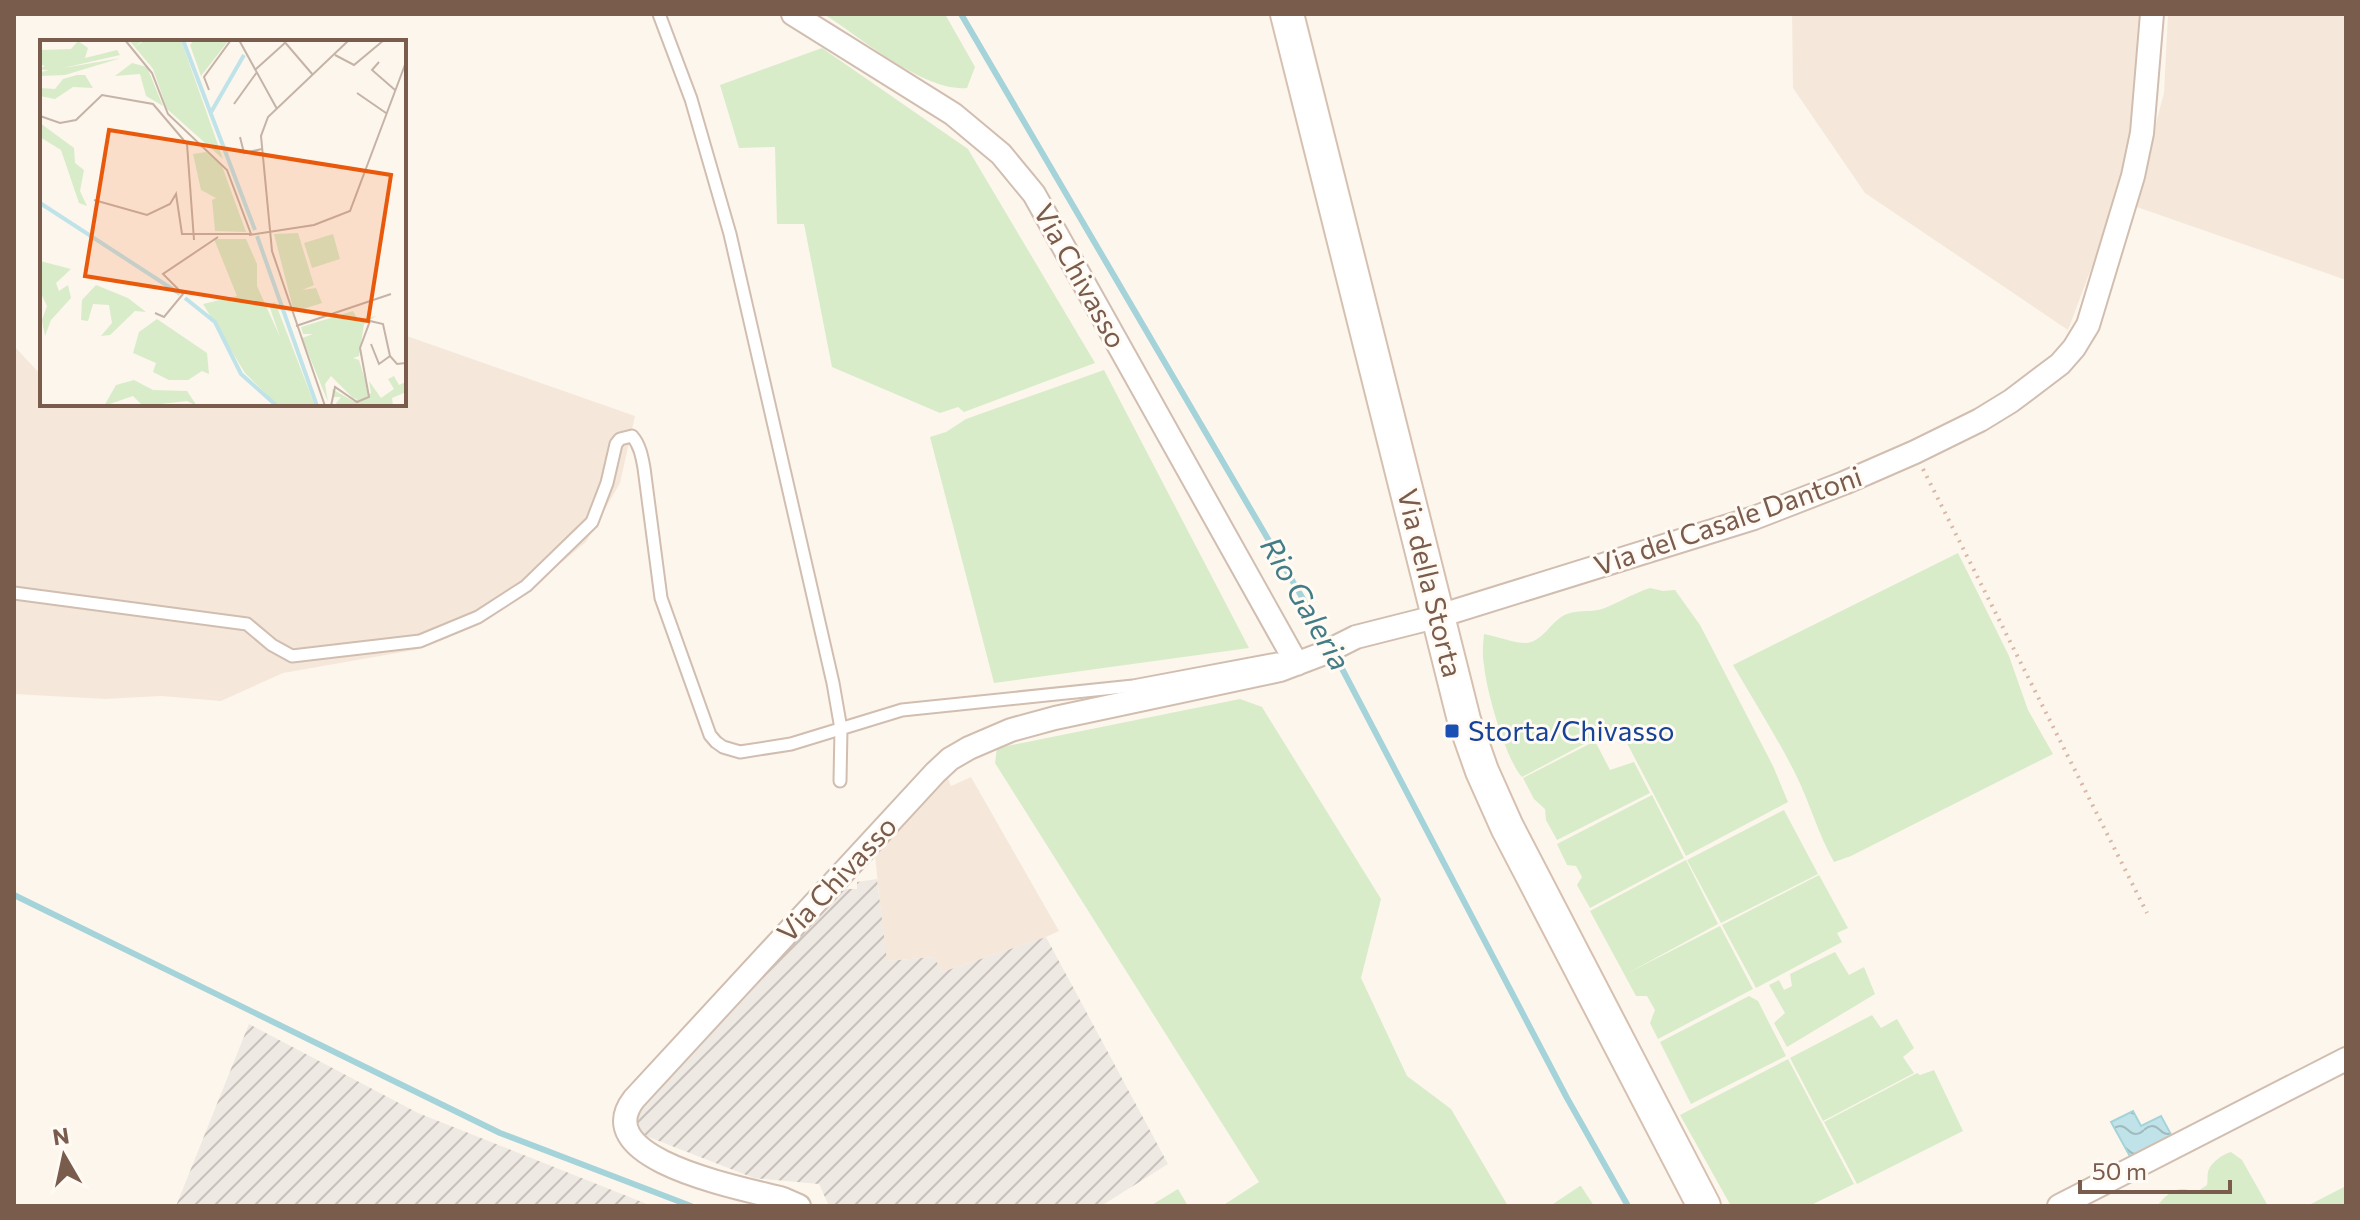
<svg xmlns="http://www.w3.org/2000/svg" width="2360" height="1220" font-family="Commissioner,sans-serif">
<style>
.residential{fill:#f5e8da}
.industrial{fill:url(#industrial-furrows)}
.grass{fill:#d8ecc9}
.water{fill:url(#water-waves);stroke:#a5d3da;stroke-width:2}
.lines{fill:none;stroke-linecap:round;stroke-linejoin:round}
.stream{stroke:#a5d3da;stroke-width:6}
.service-casing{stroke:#d1beb0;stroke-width:15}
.minor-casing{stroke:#d1beb0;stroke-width:26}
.secondary-casing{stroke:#d6c0b0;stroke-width:36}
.path{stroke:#d9b8a5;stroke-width:4;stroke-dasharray:2 6;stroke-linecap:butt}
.service{stroke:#fff;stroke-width:11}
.minor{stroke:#fff;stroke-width:22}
.secondary{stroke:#fff;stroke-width:32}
.transit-dot{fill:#1a4fb4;stroke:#fffaf3;stroke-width:3}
.labels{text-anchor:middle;stroke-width:6;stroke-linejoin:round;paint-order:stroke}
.street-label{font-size:28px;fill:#7a5c4d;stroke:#fffaf3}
.transit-label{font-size:28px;fill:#164399;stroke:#fffaf3;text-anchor:start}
.water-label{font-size:30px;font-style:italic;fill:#437c86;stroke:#fffaf3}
.inset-river{fill:none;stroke:#bfe3e8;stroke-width:4}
.inset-road{fill:none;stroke:#c5b3a7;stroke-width:2}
.view{fill:#e8590c;fill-opacity:0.15;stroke:#e8590c;stroke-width:4}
.inset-edge{fill:none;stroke:#7a5c4d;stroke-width:4}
</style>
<defs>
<pattern id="industrial-furrows" width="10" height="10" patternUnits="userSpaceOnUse" patternTransform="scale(2)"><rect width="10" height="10" fill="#efe9e4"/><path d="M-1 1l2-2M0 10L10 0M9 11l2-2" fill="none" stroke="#c7c0bb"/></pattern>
<pattern id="water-waves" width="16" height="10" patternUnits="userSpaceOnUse" patternTransform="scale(2)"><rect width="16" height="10" fill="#bfe3e8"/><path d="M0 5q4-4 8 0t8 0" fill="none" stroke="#a0bbbe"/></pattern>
</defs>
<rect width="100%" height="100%" fill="#fdf6ec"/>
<!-- residential -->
<path class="residential" d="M1792,14H2143L2134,134L2117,200L2068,330L1865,193L1793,88Z
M2168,14H2346V280L2134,206L2164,93Z
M404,335L635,416L620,483L586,542L519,598L420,649L283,673L221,701L161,696L105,699L14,694V346L42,376V404H404Z
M945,771L951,786L971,777L1059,931L1046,937L942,972L934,957L886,961L874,846Z"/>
<!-- industrial -->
<path class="industrial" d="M877,879L887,961L934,957L942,972L1046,937L1168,1164L1101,1206H829L819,1184L754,1178L641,1134L634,1125L639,1110L840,889H857V882Z
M249,1024L418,1113L652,1206H176Z"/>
<!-- grass -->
<path class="grass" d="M824,14H945L975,67L967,88C924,92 860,37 824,14Z
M822,48L968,149L1095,363L964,412L958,407L940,413L832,367L804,224H777L775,147L739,148L720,85Z
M1104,370L1249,648L994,683L930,437L946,432L966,419Z
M1958,553L2009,656L2028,710L2053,754L1851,856L1834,862C1818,834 1810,803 1796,775C1777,737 1754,701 1733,665Z
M1650,588L1663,591L1675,590L1700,625L1773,766L1788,802L1686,856L1618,726L1522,777C1506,760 1486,690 1484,665C1482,655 1483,645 1484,634C1496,636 1517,644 1527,643C1545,640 1551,620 1567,614C1578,610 1588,612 1598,610C1612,607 1633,593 1650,588Z
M1240,699L1262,707L1381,899L1361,978L1407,1076L1451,1109L1508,1206H1222L1259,1182L995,763L997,748Z
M1595,741L1610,770L1634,762L1650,793L1557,840L1546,820L1545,809L1534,799L1523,778Z
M1652,795L1684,858L1590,908L1577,885L1582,877L1576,866L1567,865L1557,844Z
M1784,810L1818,874L1721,923L1687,860Z
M1686,860L1718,924L1628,973L1720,926L1753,989L1658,1039L1650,1023L1655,1010L1647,996H1636L1590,911Z
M1819,875L1848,928L1837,933L1842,942L1756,988L1722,925Z
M1835,952L1849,975L1864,967L1875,994L1787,1047L1774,1023L1785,1013L1769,985L1779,980L1784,990L1792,986L1790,974Z
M1749,996L1758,1001L1786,1056L1691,1104L1660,1042Z
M1872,1015L1881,1028L1897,1019L1914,1048L1903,1057L1914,1073L1823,1121L1790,1058Z
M1788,1059L1854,1184L1809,1206H1731L1680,1115Z
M1934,1070L1963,1131L1857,1184L1824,1122L1917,1073L1920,1075Z
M2231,1152L2242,1160L2268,1206H2157C2167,1193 2180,1183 2195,1193L2207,1185C2208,1181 2207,1176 2208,1172C2210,1163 2223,1154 2231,1152Z
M1581,1186L1594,1206H1550L1580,1186Z
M2346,1186V1206H2307Z
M1178,1189L1188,1206H1150Z"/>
<!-- water -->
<path class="water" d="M2133,1111L2141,1126L2161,1116L2173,1138L2132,1160L2111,1122Z"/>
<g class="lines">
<!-- stream -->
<path class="stream" d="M961,14L1327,640L1567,1098L1628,1206
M14,895L500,1133L691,1206"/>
<defs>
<path id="service" d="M659,14L691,99L730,234L833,683L841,729L840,781
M14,593L247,624L272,645L292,656L420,641L478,617L526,586L592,522L607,483L616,444L620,439L632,436C640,445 642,457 644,468L661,598L710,735L716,742L723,747L740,752L791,744L902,710L1133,686L1277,659L1291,663"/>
<path id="minor" d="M793,14L953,114L1001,154L1034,194L1297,664
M799,1206L783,1199C748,1189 586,1161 634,1099L935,773L950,759L969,748L1011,730L1055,718L1280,670L1322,654L1356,637L1439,616L1754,518L1844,483L1915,452L1980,420L2011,401L2060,364L2074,348L2088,325L2133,176L2142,133L2152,14
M2059,1206L2346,1059"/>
<path id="secondary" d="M1287,14L1464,720L1482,771L1507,827L1704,1206"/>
</defs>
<!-- service casing -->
<use href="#service" class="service-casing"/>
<!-- minor casing -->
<use href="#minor" class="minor-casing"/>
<!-- secondary casing -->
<use href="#secondary" class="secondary-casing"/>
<!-- path -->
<path class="path" d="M1923,469L2147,913"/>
<!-- service -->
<use href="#service" class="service"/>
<!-- minor -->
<use href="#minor" class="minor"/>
<!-- secondary -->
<use href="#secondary" class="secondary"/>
</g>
<!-- markers -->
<rect class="transit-dot" x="1444" y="723" width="16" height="16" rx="4"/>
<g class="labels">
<!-- street labels -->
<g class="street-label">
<text transform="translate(1080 276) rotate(61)" y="10">Via Chivasso</text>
<text transform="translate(1728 521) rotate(-19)" y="10">Via del Casale Dantoni</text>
<text transform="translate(1430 583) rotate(76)" y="10">Via della Storta</text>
<text transform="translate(837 879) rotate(-47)" y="10">Via Chivasso</text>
</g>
<!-- transit labels -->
<g class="transit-label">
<text x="1468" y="741">Storta/Chivasso</text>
</g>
<!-- water labels -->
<g class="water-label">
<text transform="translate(1305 604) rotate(60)" y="10">Rio Galeria</text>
</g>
</g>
<!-- overview -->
<g transform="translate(40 40)">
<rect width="366" height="366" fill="#fdf6ec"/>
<path d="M89,0H103L95,7L105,0H141L183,119L127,69L113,29ZM154,0H189L161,36L150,5ZM166,112L182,126L206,192L175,191L172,160L176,158L161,150L153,114ZM258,193L274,245L262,250L276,248L282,263L254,272L234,194ZM293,194L300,219L272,228L264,203ZM174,199H206L217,224V246L240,297L229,265L235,262L275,366H240L232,360L205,333L163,264L197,256ZM313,271L318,280L336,276L324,284L319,316L313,318L319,320L329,353L321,360L313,358L291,336L285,344L288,362L262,298L273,294H263L261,287ZM354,336L359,345L366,342V352L352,358L353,366H294L301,357H293L292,349L313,361L331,353L329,341L341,358L354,349L348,339Z" fill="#d8ecc9"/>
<path d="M38,1L48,8L45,18L77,10L80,15L10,31L0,29L5,26L0,24V10L31,9ZM81,18L25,35L0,36V32ZM92,23L107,27L123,66L106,56L100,34L75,36ZM37,35H45L53,48L33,47L15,59L0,56V48L15,49L23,39ZM0,83L34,108L35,123L44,130L40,151L47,166L39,163L21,110L0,97ZM0,221L31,229L16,243L19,251L28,245L31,258L11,280L5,296L2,280L7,266L0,251ZM56,245L88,258L106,272L95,271L70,295L61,296L72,283L69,265L53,264L48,281L41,280L42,260ZM117,279L167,313L169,334L162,331L148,340H129L113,332L116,323L93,313L99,292ZM94,340L113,350L147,351L157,366L147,361L103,366L93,356L64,366L76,345Z" fill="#d8ecc9"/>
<path class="inset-river" d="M143,0L215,190M170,74L204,15M0,163L140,254M217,196L277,366M145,258L175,282L201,334L237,366"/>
<path class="inset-road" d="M199,0L237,69M243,0L273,35M295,15L314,25L344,0M339,22L332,30L355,50M216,29L246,2M169,50L164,37L191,0M317,53L346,73M194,64L217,32M0,76L20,83L36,80L62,55L113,64L147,104L154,200M200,97L204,113L222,109M54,160L107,175L130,164L136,154L142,194H211L187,130L128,74L112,33L85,0M209,195L274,185L310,171L366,22M115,273L124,277L143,254L123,234L178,197M256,286L351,254M331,304L339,324L350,316M285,366L232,211L221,96L228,77L309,0M291,366L295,347L317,362L329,357L320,308L330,281L343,284L350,316L357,324L366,323"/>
<path class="view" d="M69,90L351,135L328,281L45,236Z"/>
<rect width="366" height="366" class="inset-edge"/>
</g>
<!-- border -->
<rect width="2360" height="1220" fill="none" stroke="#7a5c4d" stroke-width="32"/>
<!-- north arrow -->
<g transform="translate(64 1156) rotate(351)" stroke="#fffaf3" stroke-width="6" paint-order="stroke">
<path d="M0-6L14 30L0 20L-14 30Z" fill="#7a5c4d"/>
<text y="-12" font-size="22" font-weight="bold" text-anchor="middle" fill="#7a5c4d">N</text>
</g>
<!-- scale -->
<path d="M2080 1180v12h150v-12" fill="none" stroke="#7a5c4d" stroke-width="4"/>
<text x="2092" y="1180" font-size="24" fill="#7a5c4d" stroke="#fffaf3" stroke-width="6" paint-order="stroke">50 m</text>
</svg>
